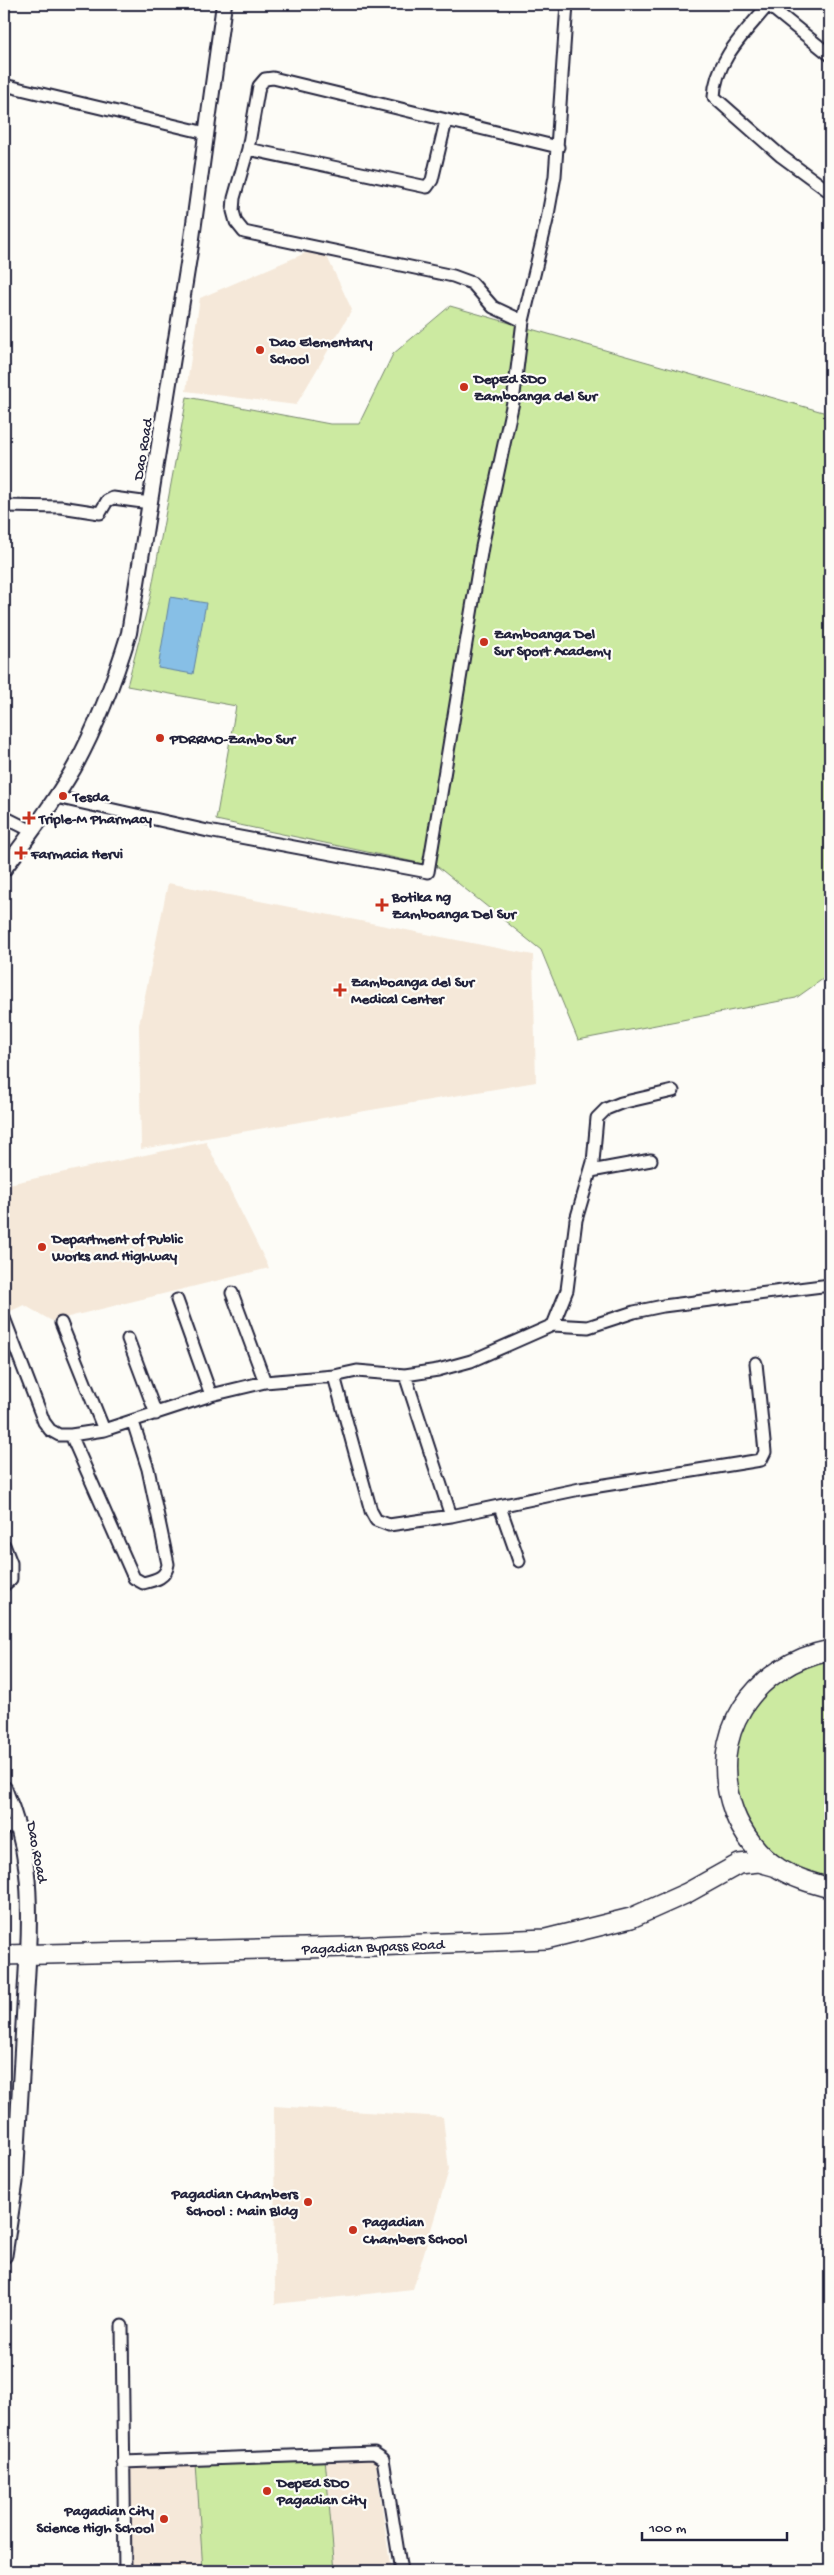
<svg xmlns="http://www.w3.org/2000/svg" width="834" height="2575" font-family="'Gochi Hand',sans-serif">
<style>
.built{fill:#f5e8d9}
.green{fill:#cceaa1;stroke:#77866e}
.water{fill:#87bfe6;stroke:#5f80a2}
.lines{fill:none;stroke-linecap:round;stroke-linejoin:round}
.minor-casing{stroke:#22223b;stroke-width:15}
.tertiary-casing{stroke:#22223b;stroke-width:18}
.secondary-casing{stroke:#22223b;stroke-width:19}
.trunk-casing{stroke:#22223b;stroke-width:22}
.minor{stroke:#fdfcf7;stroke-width:11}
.tertiary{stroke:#fdfcf7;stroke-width:14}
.secondary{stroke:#fdfcf7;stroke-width:15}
.trunk{stroke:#fdfcf7;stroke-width:19}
.poi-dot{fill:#c8321e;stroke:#fdfcf7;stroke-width:2}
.labels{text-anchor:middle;stroke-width:4.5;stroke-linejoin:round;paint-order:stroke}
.poi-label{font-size:15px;font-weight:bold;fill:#22223b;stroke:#fdfcf7;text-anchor:start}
.street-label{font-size:15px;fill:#22223b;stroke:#fdfcf7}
</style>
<rect width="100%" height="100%" fill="#fdfcf7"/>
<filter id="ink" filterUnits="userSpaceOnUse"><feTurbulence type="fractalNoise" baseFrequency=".02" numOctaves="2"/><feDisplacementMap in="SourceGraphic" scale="10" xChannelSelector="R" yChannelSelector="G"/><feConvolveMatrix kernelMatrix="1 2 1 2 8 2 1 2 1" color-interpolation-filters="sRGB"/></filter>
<g filter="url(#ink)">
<!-- built -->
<path class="built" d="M322,246L352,310L296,405L186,391L200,298Z
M168,883L533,955L536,1082L141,1149L139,1025Z
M206,1142L269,1268L52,1321L24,1305L4,1314V1185Z
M274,2106L443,2117L449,2170L413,2289L275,2304Z
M375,2457L391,2571H335L325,2458Z
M196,2462L203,2571H131L127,2467Z"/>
<!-- green -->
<path class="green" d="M450,306L830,414V974L796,998L578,1040L541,950L438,867L216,820L236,706L127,686L150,598L187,397L330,424H359L393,354Z
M830,1659V1879L790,1866L759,1841L735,1794V1744L757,1699L797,1668Z
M325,2458L335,2571H203L196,2463Z"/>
<!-- water -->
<path class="water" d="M170,597L206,603L193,674L158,668Z"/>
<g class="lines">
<defs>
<path id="minor" d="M767,4L830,55
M768,5C746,32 715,60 714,97L781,156L830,192
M4,85L206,133
M248,149L427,187L432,180L446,121
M523,321L493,307L472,283L453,276L244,232L236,222L233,211L234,198L248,149L259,86L265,79L273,78L558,147
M4,506L61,507L100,513L107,501L113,498L150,503
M56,797L208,831L428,872L482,547L513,402L523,321L547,220L555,176L567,4
M4,817L32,831
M591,1171L651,1160
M232,1293L265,1382
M177,1300L211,1395
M4,1318L44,1422L50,1430L59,1435H71L104,1430L211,1395L265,1382L334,1376L357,1371L405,1375L438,1370L471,1361L553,1325L588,1327L634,1312L663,1306L830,1285
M61,1323L104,1430
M553,1325L567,1290L576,1220L593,1162L597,1118L606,1109L621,1103L673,1091
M128,1339L156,1414
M405,1375L451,1516
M334,1376L371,1511L376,1520L389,1525L451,1516L580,1489L761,1460L765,1452L756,1363
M71,1435L134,1578L143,1583C156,1580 166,1578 168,1564L148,1469L133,1422
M500,1507L519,1561
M4,1545L11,1563V1579L4,1585
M4,1828L18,1826
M122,2326L125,2571
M123,2462L374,2453L383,2459L401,2571"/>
<path id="tertiary" d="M4,869C28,837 53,804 74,768C97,726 115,679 129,633L191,245L224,4
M4,1788C29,1846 31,1892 28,1954"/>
<path id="secondary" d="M4,2255L15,2182L28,1954"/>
<path id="trunk" d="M830,1650C754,1665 705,1735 734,1812C742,1833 758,1855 778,1868C794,1878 811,1883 830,1888
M4,1955L349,1947L546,1939L631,1918L687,1893L739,1864L759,1862L777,1867"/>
</defs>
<!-- minor casing -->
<use href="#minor" class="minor-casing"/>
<!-- tertiary casing -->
<use href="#tertiary" class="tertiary-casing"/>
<!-- secondary casing -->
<use href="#secondary" class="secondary-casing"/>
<!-- trunk casing -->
<use href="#trunk" class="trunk-casing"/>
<!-- minor -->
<use href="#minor" class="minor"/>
<!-- tertiary -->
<use href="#tertiary" class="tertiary"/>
<!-- secondary -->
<use href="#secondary" class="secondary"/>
<!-- trunk -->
<use href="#trunk" class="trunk"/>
</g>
</g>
<!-- markers -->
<g class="poi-dot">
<circle cx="260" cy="350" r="5"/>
<circle cx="464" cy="387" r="5"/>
<circle cx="484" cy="642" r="5"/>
<circle cx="160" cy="738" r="5"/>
<circle cx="63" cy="796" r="5"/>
<path d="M26.5 810.5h5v5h5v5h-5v5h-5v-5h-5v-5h5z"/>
<path d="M18.5 845.5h5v5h5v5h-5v5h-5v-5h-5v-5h5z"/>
<path d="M379.5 897.5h5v5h5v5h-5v5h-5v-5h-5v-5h5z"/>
<path d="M337.5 982.5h5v5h5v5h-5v5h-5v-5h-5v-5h5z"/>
<circle cx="42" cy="1247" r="5"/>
<circle cx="308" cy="2202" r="5"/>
<circle cx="353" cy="2230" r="5"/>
<circle cx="267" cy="2491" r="5"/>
<circle cx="164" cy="2519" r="5"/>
</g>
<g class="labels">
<!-- poi labels -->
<g class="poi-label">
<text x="270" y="346">Dao Elementary<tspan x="270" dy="17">School</tspan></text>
<text x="474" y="383">DepEd SDO<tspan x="474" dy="17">Zamboanga del Sur</tspan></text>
<text x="494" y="638">Zamboanga Del<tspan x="494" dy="17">Sur Sport Academy</tspan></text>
<text x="170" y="743">PDRRMO-Zambo Sur</text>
<text x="73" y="801">Tesda</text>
<text x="39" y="823">Triple-M Pharmacy</text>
<text x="31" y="858">Farmacia Hervi</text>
<text x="392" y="901">Botika ng<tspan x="392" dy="17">Zamboanga Del Sur</tspan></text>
<text x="351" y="986">Zamboanga del Sur<tspan x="351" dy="17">Medical Center</tspan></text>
<text x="52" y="1243">Department of Public<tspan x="52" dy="17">Works and Highway</tspan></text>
<text x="298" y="2198" text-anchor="end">Pagadian Chambers<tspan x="298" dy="17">School : Main Bldg</tspan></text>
<text x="363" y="2226">Pagadian<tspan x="363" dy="17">Chambers School</tspan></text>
<text x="277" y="2487">DepEd SDO<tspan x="277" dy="17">Pagadian City</tspan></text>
<text x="154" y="2515" text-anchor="end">Pagadian City<tspan x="154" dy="17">Science High School</tspan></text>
</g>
<!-- street labels -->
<g class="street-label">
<text transform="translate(142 449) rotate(-81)" y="5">Dao Road</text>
<text transform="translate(38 1852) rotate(79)" y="5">Dao Road</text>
<text transform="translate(373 1946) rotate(-2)" y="5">Pagadian Bypass Road</text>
</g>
</g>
<!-- margin -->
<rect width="834" height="2575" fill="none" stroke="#fdfcf7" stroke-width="20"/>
<rect x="10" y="10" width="814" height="2555" fill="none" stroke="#22223b" stroke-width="2" filter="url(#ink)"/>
<!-- scale -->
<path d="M642 2532v8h145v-8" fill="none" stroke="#22223b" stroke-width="2.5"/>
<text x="649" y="2532" font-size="15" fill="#22223b" stroke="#fdfcf7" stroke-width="4" paint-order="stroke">100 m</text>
</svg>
